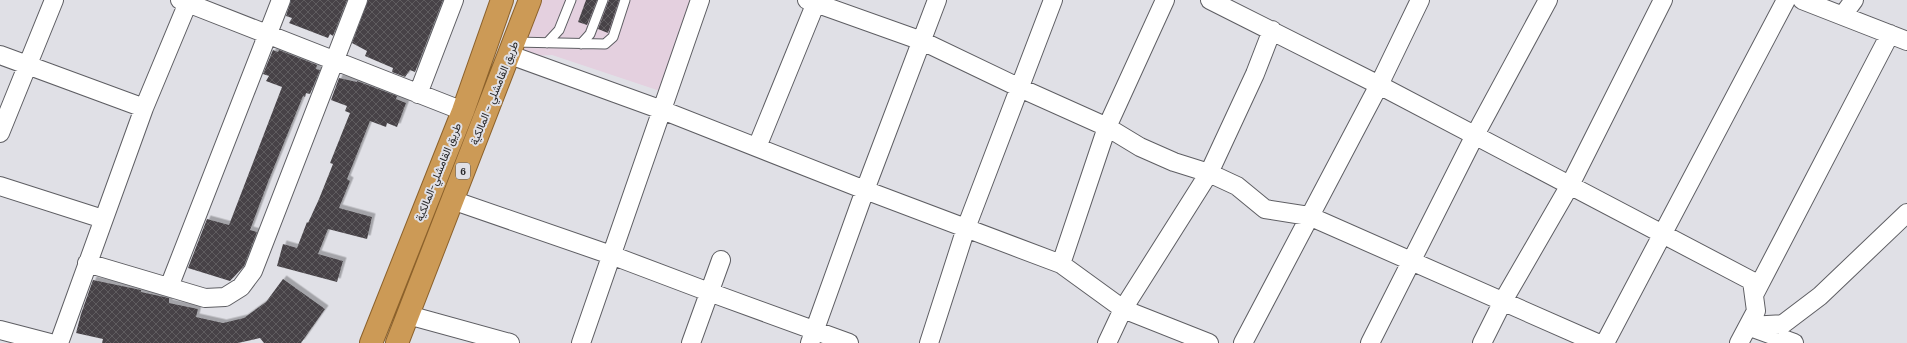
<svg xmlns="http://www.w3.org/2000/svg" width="1907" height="343" font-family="Lora,Vazirmatn,serif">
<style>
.commercial{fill:#e4d0df}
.building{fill:url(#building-cross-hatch);filter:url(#shadow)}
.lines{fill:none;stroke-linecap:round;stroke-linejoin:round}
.service-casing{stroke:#5e5e63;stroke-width:11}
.minor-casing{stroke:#5e5e63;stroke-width:20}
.trunk-casing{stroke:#8b612b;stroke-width:24}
.service{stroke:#fff;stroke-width:9}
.minor{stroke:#fff;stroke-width:18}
.trunk{stroke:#cc9a56;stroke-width:22}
.labels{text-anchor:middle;stroke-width:4;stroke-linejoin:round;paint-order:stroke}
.shield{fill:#e0e0e6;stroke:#5f5f62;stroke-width:1}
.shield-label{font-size:10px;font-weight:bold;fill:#28282a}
.street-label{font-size:11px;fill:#28282a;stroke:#e0e0e6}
</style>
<defs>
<pattern id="building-cross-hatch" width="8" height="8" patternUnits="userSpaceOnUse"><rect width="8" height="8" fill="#474347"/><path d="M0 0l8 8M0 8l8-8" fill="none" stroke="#5f5c5f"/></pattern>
<filter id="shadow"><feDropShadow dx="3.5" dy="-3.5" stdDeviation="0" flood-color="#0004"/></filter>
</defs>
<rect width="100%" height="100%" fill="#e0e0e6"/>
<!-- commercial -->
<path class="commercial" d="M539,0H693L660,91L552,55L531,56L520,52Z"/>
<!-- building -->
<path class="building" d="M291,0H347L333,36L330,34L328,38L289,23L292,18L286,16Z
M368,0H443L415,72L410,70L405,77L392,72L393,68L365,56L367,51L352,43Z
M586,0H597L587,25L578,22Z
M609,0H619L608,33L598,29Z
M273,50L278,52L279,50L317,65L316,69L320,70L310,94L306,93L305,97L303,96L268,182L250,230L257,232L244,266L230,281L188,268L207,219L229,225L282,87L266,81L269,76L263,74Z
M339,78L357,82V81L397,96L396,99L406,103L397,127L387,123L386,127L370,121L347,179L350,181L339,208L372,217L367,239L328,229L318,254L343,261L337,282L277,266L283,244L297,248L307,222L308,223L319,199L333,164L330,163L350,113L345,111L347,106L331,100Z
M283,279L325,309L301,343H264L260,338L238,343H102L103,339L76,333L81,314L93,280L141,290V292L169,298V303L198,309L196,317L223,323L244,318L266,302Z"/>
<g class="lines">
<defs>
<path id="service" d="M515,42L605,44L613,37L625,0
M547,43L559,30L571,0
M581,44L590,34L603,0"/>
<path id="minor" d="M180,0L463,111
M807,0L922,41L1020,88L1107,127L1140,147L1174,162L1209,173L1237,186L1265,209L1309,216L1597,343
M1210,0L1379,85L1752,281L1756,311L1739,343
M1802,0L1907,41
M1843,15L1854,0
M0,55L144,108
M510,55L662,110L865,190L1061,264L1123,309L1209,343
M418,94L454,0
M0,133L54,0
M757,147L817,0
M0,186L103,219
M452,200L611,255L709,292L849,343
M87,263L205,298L225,297L241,287L253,271L358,0
M1061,264L1107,127L1165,0
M169,287L281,0
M1754,295L1890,34
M408,315L510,343
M1749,326L1783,324L1820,296L1907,213
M1756,329L1794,343
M0,330L50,343
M59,343L144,108L189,0
M581,343L700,0
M691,343L721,260
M810,343L865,190L937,0
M929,343L966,228L1053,0
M1107,343L1123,309L1209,173L1255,74L1272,30
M1243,343L1379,85L1420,0
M1370,343L1475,135L1548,0
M1482,343L1503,301L1570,185L1663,0
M1605,343L1786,0"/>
<path id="trunk" d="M371,343L463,111L502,0
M397,343L530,0"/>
</defs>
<!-- service casing -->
<use href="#service" class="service-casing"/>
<!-- minor casing -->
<use href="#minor" class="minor-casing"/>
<!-- trunk casing -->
<use href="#trunk" class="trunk-casing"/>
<!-- service -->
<use href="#service" class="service"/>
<!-- minor -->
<use href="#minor" class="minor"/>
<!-- trunk -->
<use href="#trunk" class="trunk"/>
</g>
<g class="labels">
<!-- shield labels -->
<rect class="shield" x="456" y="163" width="14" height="16" rx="3"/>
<g class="shield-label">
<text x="463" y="175">6</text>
</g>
<!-- street labels -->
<g class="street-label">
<text transform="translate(494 93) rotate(-68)" y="4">طريق القامشلي - المالكية</text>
<text transform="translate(438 172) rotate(-68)" y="4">طريق القامشلي-المالكية</text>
</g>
</g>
</svg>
